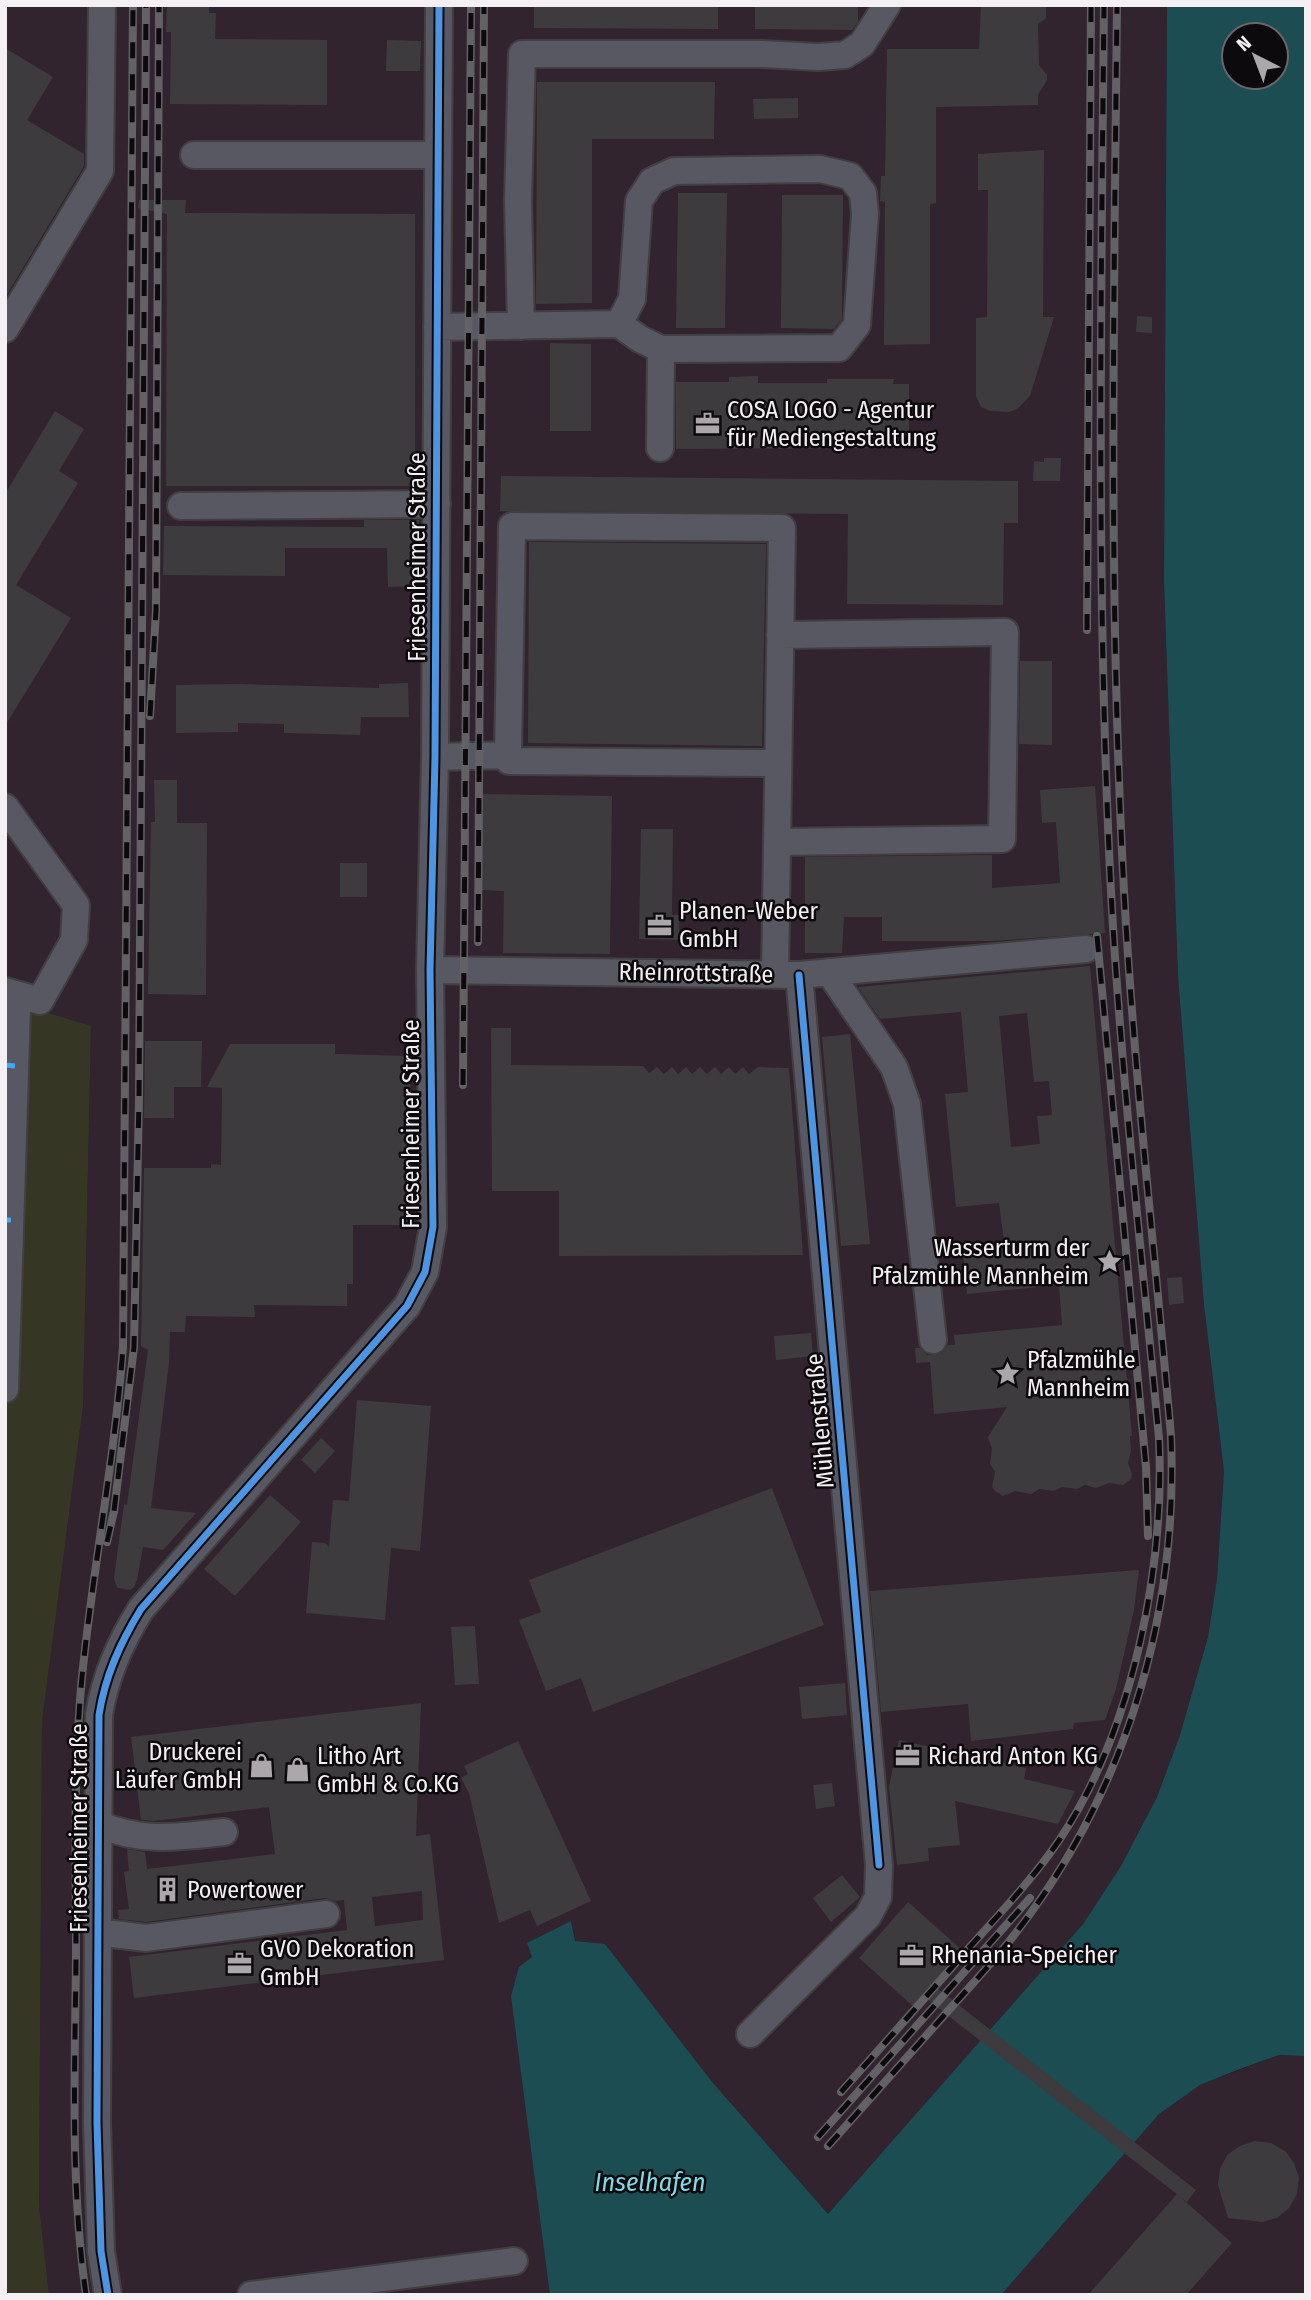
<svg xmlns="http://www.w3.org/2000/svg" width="1311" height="2300" font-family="'Fira Sans Condensed',sans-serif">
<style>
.industrial{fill:#31242e}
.green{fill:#353624}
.water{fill:#1b4d53;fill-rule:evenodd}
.building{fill:#3e3b3e;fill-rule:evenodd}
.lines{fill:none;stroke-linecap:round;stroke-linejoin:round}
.minor-casing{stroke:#413f41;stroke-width:30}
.minor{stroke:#575861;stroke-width:26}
.rail-casing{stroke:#616166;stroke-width:8}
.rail{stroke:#0d0a0d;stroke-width:5;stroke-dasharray:16;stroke-linecap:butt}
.quiet{stroke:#3fa9f5;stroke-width:5;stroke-dasharray:10 5;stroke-linecap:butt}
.cycleway-casing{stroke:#0d0a0d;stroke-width:11}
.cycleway{stroke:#4d94e3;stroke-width:7}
.labels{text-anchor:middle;stroke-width:5;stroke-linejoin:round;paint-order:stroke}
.poi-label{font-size:24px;fill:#f3eff3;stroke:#0d0a0d;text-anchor:start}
.street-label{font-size:24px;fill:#f3eff3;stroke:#0d0a0d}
.water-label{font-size:26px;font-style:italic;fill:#81dae7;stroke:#0d0a0d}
</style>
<rect width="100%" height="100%" fill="#252125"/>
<!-- industrial -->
<path class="industrial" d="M5,5H1167L1164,582L1178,976L1204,1305L1224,1471L1217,1579L1208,1637L1180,1735L1157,1797L1121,1866L1083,1924L828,2214L713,2083L605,1944L575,1941L572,1921L532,1957L543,2234L550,2295H49L39,2205L42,1722L83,1406L91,1027L5,1000Z
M1279,2055L1306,2056V2295H1001L1159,2114L1200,2085Z"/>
<!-- green -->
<path class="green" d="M5,1000L91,1026L83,1406L42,1722L39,2205L49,2295H5Z"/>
<!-- water -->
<path class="water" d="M1167,5H1306V2056L1279,2055L1237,2070L1200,2085L1159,2114L1001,2295H550L511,1996L519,1967L532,1957L527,1943L571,1921L575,1941L605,1944L713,2083L828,2214L1083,1924L1121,1866L1157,1797L1180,1735L1208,1637L1217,1579L1224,1471L1204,1305L1178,976L1164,582ZM1234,35H1276V77H1234Z"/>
<!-- building -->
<path class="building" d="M167,5H209V13H216L215,39L327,40V105L170,104L171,32H166Z
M534,5H718V29L534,28Z
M755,5H858V22L852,30L755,29Z
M981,5H1046V18L1038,24L1039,65L1047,75V80L1038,95V105L936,107V203L930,204V344L884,345L885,202L880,201L881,176H885L887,49H979Z
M387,40L421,41L420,71H386Z
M5,48L53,77L27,120L84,154V166L5,298Z
M537,82H715L714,139H592V303L536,304Z
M798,98V118L754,119L753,99Z
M1044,150L1043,317H1054L1030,396L1017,409L1009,412L990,411L981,407L976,396V318L987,317L988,190H978V154Z
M678,193H727L725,328H676Z
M782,195H843L842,313V319L834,329L781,328Z
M139,200H186L185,213L415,214V486H166L167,214L138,208Z
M1137,316L1152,317V333L1136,332Z
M550,343L591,344V431H550Z
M758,376V383H827V379H894L893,384H909V448L676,449V382H729V377Z
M55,411L84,429L59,471L78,483L16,585L71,618L5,726V494Z
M1044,458H1061L1060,481H1033L1034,461L1044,462Z
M501,476L1018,481V523H1004L1003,605L847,604L848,514L500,511Z
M364,520H419V586L388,587L387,548H285V576L163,575L164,526L364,527Z
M529,542L766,544L762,746L528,743Z
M1020,661H1052V745L1019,744Z
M408,683L409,717H361L360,735L284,733V724L238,723V732L176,733V685L237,684L379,688V684Z
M154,780H177V823H207L206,995L148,994L151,822H155Z
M1095,786L1105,933L992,941H882V917H844L842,953H805V857L992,855V888L1060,883L1056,822L1042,823L1040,790Z
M481,794L612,796L610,954L503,953L504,891L480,890Z
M641,829H673L672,915H679V940L639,939Z
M340,863H367V897H340Z
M1090,966L1132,1436H1130L1131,1451L1128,1463L1132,1474L1131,1479L1123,1485L1109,1483L1096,1488L1085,1485L1077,1489L1062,1487L1054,1491L1039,1489L1031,1494L1015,1491L1003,1496L995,1491L992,1487L995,1472L990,1464L992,1449L988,1437L1007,1407L934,1414L930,1362L916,1363L915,1348H920L927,1355H935L943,1352L948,1345H955L954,1335L1062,1325L1059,1285L967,1294L963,1253L1005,1249L999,1203L956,1207L945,1094L968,1092L961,1012L880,1019L858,987ZM1027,1013L1034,1082L1049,1081L1052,1115L1037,1116L1040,1144L1011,1147L999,1016Z
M491,1028H511V1065L643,1066L649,1073L657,1067L664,1074L672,1067L678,1074L686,1067L692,1074L700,1067L707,1074L715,1067L721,1074L729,1067L735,1074L743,1067L749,1074L758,1067L789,1068L803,1255L559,1256V1191H492Z
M850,1034L870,1244L841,1246L822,1037Z
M145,1041H202L201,1087H174V1118H144Z
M230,1044H335V1054L410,1056L411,1225H353V1284H347V1306L254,1305L255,1317L186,1316L185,1332H170L169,1363L151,1508L196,1513L163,1550L143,1547L137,1580L134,1587L130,1590L117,1588L114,1578L124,1504L127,1505L148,1350L141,1346L144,1168H211V1164L221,1165L222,1088L207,1087Z
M1182,1277L1184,1303L1169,1305L1167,1278Z
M811,1333L813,1356L776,1360L774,1336Z
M357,1400L431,1406L420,1551L391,1548L385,1620L306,1613L312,1542L325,1543L329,1547L333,1500L349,1501Z
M321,1438L335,1451L315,1473L301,1460Z
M772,1488L824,1625L593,1712L581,1678L546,1691L519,1620L541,1612L529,1580Z
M270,1495L301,1522L235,1596L204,1569Z
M1139,1570L1134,1610L1116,1689L1105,1720L1074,1723L1073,1729L971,1741L968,1704L881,1712L870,1591Z
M475,1626L479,1684L455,1685L451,1627Z
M845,1683L847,1715L802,1719L799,1687Z
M421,1703L416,1836L430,1834L444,1960L134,1998L129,1957L347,1930L344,1900L335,1901L325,1898L146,1922L119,1919L118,1910L129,1909L124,1872L129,1871L127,1849L145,1852L147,1869L275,1854L269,1807L155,1821L141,1820L131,1737ZM422,1891L423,1920L375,1926L372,1897Z
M899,1740L1026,1768L1024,1779L1075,1791L1058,1824L955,1801L960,1845L928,1848L929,1861L897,1865L889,1786Z
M518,1741L591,1901L537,1926L530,1910L499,1923L469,1793L461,1778L468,1774L464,1766Z
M832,1783L835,1806L816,1809L813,1785Z
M842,1875L860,1897L831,1922L813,1898Z
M908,1902L963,1951L933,1985L1196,2190L1187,2202L923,1996L914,2007L859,1958Z
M1255,2141L1271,2143L1285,2151L1294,2163L1299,2178L1297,2194L1289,2208L1277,2218L1262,2222L1228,2218L1218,2185L1220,2169L1227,2155L1240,2146Z
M1177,2194L1232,2243L1186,2295H1088Z"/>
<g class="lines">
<defs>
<path id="minor" d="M194,155H438
M521,326L518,201L522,54H762L818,57L845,55L862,44L887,5
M437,327L619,324L632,299L639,201L652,181L674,171L820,169L850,176L863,193L865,214L857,325L839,348L661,349L640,339L619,324
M5,329L100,171L102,5
M660,448L661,349
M181,506L437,504
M508,755L512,526L782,528L775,974
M435,757L508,755L509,761L777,763
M5,807L76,905L74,940L40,1001L5,991
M778,842L1002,839L1005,632L780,635
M430,970L799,975L1086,949
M829,972L894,1067L907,1104L933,1340
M5,1389L17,1010
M98,1824C142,1843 177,1837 224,1832
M97,1932L146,1938L326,1914
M750,2034L868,1916L878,1897L879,1865L799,975
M108,2295L101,2251L97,2123L99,1715C105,1676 120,1643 141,1609L407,1306L425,1272L433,1227L430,970L435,757L439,5
M251,2295L514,2261"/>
</defs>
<!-- minor casing -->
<use href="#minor" class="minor-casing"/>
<!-- minor -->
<use href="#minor" class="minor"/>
<defs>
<path id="rail" d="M1087,630L1091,5
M150,716L156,610L159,5
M1097,936L1146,1467L1148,1536
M478,942L484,5
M463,1085L471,5
M107,1542L114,1511L134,1347L139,1099L146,5
M841,2092C884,2044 926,1997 968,1949C1000,1913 1033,1879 1060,1839C1133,1729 1165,1569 1159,1438C1142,1256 1121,1075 1111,892C1096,597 1101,301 1104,5
M818,2137L1030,1898
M828,2146C868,2101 908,2056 948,2011C976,1980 1005,1949 1030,1914C1131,1775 1178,1607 1171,1436C1155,1254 1134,1073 1124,891C1108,596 1114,300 1117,5
M86,2295C70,2183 75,2069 76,1957C76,1864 73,1770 82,1677C93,1567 115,1457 123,1347L133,5"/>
</defs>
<!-- rail casing -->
<use href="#rail" class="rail-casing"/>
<!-- rail -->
<use href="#rail" class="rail"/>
<!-- quiet -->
<path class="quiet" d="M5,1065L15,1066
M5,1220H11
M5,1371H7"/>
<defs>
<path id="cycleway" d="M799,975L879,1865
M108,2295L101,2251L97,2123L99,1715C105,1676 120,1643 141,1609L407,1306L425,1272L433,1227L430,970L435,757L439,5"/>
</defs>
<!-- cycleway casing -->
<use href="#cycleway" class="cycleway-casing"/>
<!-- cycleway -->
<use href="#cycleway" class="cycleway"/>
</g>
<!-- icons -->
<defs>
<symbol id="office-bare" viewBox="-9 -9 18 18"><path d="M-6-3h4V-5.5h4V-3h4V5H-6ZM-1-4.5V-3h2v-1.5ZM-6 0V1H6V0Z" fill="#aba7ab" stroke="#0d0a0d" stroke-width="2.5" paint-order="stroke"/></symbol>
<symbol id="sight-bare" viewBox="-9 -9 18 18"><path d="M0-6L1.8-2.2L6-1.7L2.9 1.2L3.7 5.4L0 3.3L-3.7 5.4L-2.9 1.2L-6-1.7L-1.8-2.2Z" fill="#aba7ab" stroke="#0d0a0d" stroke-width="2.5" paint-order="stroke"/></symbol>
<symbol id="shop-bare" viewBox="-9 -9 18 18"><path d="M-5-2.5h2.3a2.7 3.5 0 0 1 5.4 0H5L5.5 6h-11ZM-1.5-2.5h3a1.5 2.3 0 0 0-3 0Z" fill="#aba7ab" stroke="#0d0a0d" stroke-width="2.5" paint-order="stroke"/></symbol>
<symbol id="building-bare" viewBox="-9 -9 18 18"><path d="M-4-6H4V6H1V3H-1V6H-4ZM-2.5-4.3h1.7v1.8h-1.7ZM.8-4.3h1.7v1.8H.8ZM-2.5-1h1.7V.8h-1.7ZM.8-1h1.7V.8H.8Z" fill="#aba7ab" stroke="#0d0a0d" stroke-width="2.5" paint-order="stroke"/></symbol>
</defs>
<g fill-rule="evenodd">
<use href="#office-bare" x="690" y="406" width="35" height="35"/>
<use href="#office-bare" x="642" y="908" width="35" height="35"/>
<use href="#sight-bare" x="1092" y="1244" width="35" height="35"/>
<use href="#sight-bare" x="990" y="1356" width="35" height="35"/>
<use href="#office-bare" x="890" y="1738" width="35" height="35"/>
<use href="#shop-bare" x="244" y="1748" width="35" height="35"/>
<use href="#shop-bare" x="280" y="1752" width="35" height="35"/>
<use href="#building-bare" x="150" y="1872" width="35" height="35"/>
<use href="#office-bare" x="894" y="1938" width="35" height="35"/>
<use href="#office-bare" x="222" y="1946" width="35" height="35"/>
</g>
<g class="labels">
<!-- poi labels -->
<g class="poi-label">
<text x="727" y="418">COSA LOGO - Agentur<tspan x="727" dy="28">für Mediengestaltung</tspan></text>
<text x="679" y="919">Planen-Weber<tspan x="679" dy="28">GmbH</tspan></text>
<text x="1089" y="1256" text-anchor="end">Wasserturm der<tspan x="1089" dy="28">Pfalzmühle Mannheim</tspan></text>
<text x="1027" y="1368">Pfalzmühle<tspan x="1027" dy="28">Mannheim</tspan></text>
<text x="242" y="1760" text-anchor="end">Druckerei<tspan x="242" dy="28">Läufer GmbH</tspan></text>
<text x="317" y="1764">Litho Art<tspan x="317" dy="28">GmbH &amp; Co.KG</tspan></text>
<text x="928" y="1764">Richard Anton KG</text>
<text x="187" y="1898">Powertower</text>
<text x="260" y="1957">GVO Dekoration<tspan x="260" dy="28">GmbH</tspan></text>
<text x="931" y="1963">Rhenania-Speicher</text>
</g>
<!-- street labels -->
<g class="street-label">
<text transform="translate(417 557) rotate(-90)" y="8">Friesenheimer Straße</text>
<text transform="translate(696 973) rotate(1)" y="8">Rheinrottstraße</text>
<text transform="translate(411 1124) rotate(-90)" y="8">Friesenheimer Straße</text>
<text transform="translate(820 1421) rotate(-95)" y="8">Mühlenstraße</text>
<text transform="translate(79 1828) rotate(-90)" y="8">Friesenheimer Straße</text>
</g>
<!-- water labels -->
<g class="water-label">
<text x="650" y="2191">Inselhafen</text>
</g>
</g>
<!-- border -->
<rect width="1311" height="2300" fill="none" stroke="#f3eff3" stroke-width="14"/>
<!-- north arrow -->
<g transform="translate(1255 56) rotate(318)"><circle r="33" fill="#0d0a0d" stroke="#696669" stroke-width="2"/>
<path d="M0-5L12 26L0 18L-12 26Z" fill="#aba7ab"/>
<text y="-10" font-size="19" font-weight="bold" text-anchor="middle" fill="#f3eff3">N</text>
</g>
</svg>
